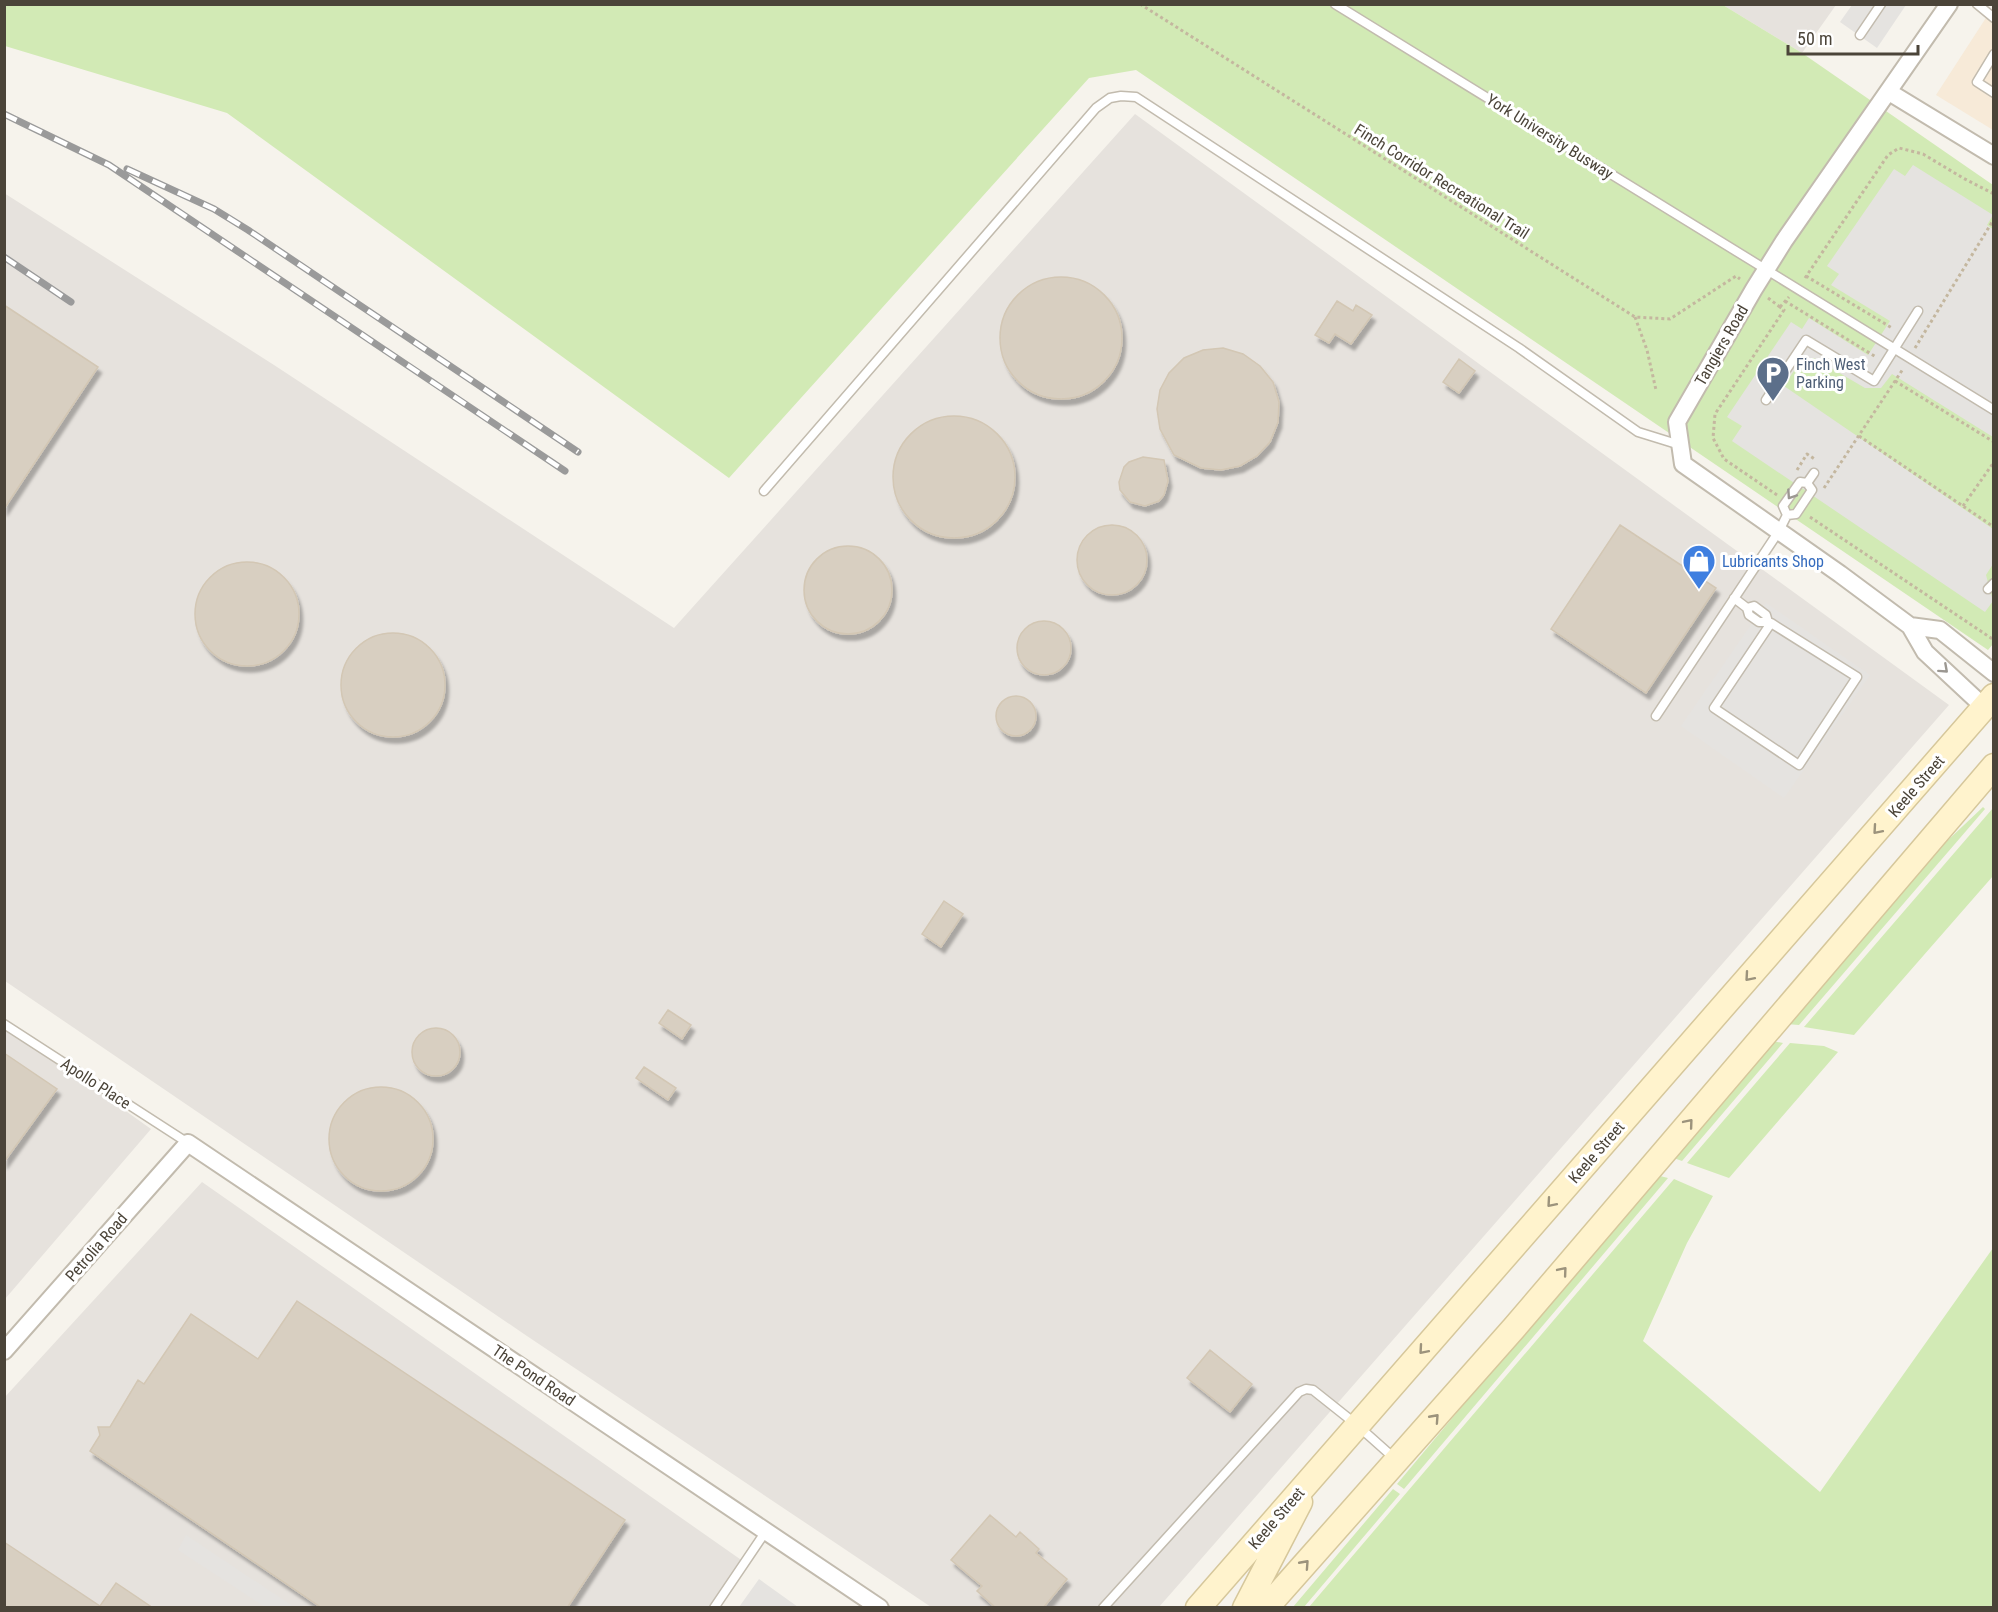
<svg xmlns="http://www.w3.org/2000/svg" width="1998" height="1612" font-family="'Roboto Condensed',sans-serif">
<style>
.commercial{fill:#f7ead8}
.industrial{fill:#e6e2dd}
.green{fill:#d2eab5}
.parking{fill:#e5e3e0}
.building{fill:#d8cfc1;stroke:#d3c7b4;stroke-width:1.5;filter:url(#shadow)}
.lines{fill:none;stroke-linecap:round;stroke-linejoin:round}
.lane-casing{stroke:#c2bbae;stroke-width:11}
.street-casing{stroke:#c2bbae;stroke-width:20}
.secondary-casing{stroke:#d6c79b;stroke-width:27}
.path{stroke:#c4b79f;stroke-width:3;stroke-dasharray:3 3;stroke-linecap:butt}
.lane{stroke:#fff;stroke-width:8}
.street{stroke:#fff;stroke-width:16}
.secondary{stroke:#fff3cd;stroke-width:24}
.rail-casing{stroke:#9a9a9a;stroke-width:7}
.rail{stroke:#fff;stroke-width:4.5;stroke-dasharray:14;stroke-linecap:butt}
.oneway{stroke:#9c9892}
.oneway2{stroke:#9c937c}
.labels{text-anchor:middle;stroke-width:6;stroke-linejoin:round;paint-order:stroke}
.street-label{font-size:16px;fill:#4b4439;stroke:#fff}
.service-label{font-size:16px;fill:#4e5e75;stroke:#fff;text-anchor:start}
.shop-label{font-size:16px;fill:#366cbe;stroke:#fff;text-anchor:start}
</style>
<defs>
<filter id="shadow"><feDropShadow dx="3.5" dy="6" stdDeviation="1.5" flood-color="#0004"/></filter>
</defs>
<rect width="100%" height="100%" fill="#f6f3ec"/>
<!-- commercial -->
<path class="commercial" d="M1993,7V130L1936,95Z"/>
<!-- industrial -->
<path class="industrial" d="M1723,5H1836L1802,53Z
M1135,114L1949,705L1159,1607H931L524,1334L5,981L4,193L274,365L674,628Z
M5,1025L151,1129L5,1299Z
M202,1182L747,1564L716,1607H5L4,1398Z"/>
<!-- green -->
<path class="green" d="M4,5H1723L1802,53L1993,185V644L1988,650L1136,70L1089,78L729,478L227,113L5,46Z
M1983,807L1985,809L1799,1025L1786,1024L1927,860Z
M1993,808V876L1854,1035L1804,1027Z
M1772,1041L1783,1043L1682,1161L1671,1157Z
M1790,1043L1824,1046L1838,1052L1729,1178L1687,1163Z
M1656,1175L1668,1178L1404,1489L1397,1484Z
M1674,1179L1713,1196L1687,1243L1643,1341L1820,1492L1993,1248V1607H1309Z
M1393,1489L1400,1494L1304,1607H1293Z"/>
<!-- parking -->
<path class="parking" d="M1852,5H1906L1877,48L1840,22Z
M1913,165L1993,215L1987,225L1994,230L1993,437L1892,374L1881,388H1865L1814,358L1801,360L1784,386L1993,529V564L1986,575L1993,601L1985,612L1732,441L1742,426L1727,417L1791,322L1802,329L1809,318L1868,355L1890,321L1831,285L1839,274L1827,266L1894,169L1905,176Z
M1766,603L1870,675L1784,798L1681,726Z
M186,1535L294,1607H265L178,1550Z
M759,1579L798,1607H739Z"/>
<!-- building -->
<path class="building" d="M1000 338a61 61 0 1 1 122 0a61 61 0 1 1-122 0Z
M1337,301L1353,311L1356,305L1372,315L1351,344L1335,334L1329,343L1315,335Z
M4,305L98,367L4,509Z
M1223,348L1243,354L1260,366L1273,382L1279,402L1278,422L1270,442L1257,456L1240,466L1221,470L1201,468L1174,455L1160,429L1157,409L1160,390L1169,373L1184,358L1203,350Z
M1459,359L1475,371L1459,393L1443,382Z
M893 477a61 61 0 1 1 122 0a61 61 0 1 1-122 0Z
M1143,457L1164,460L1168,481L1164,495L1159,501L1145,506L1130,502L1120,490L1119,482L1124,467L1129,462Z
M1620,525L1716,588L1646,693L1551,629Z
M1077 560a35 35 0 1 1 70 0a35 35 0 1 1-70 0Z
M804 590a44 44 0 1 1 88 0a44 44 0 1 1-88 0Z
M195 614a52 52 0 1 1 104 0a52 52 0 1 1-104 0Z
M1017 648a27 27 0 1 1 54 0a27 27 0 1 1-54 0Z
M341 685a52 52 0 1 1 104 0a52 52 0 1 1-104 0Z
M996 716a20 20 0 1 1 40 0a20 20 0 1 1-40 0Z
M944,901L963,914L941,947L922,934Z
M668,1010L691,1025L682,1039L659,1023Z
M412 1052a24 24 0 1 1 48 0a24 24 0 1 1-48 0Z
M4,1053L57,1089L4,1162Z
M644,1067L676,1088L668,1100L636,1078Z
M329 1139a52 52 0 1 1 104 0a52 52 0 1 1-104 0Z
M297,1301L625,1520L567,1608H322L90,1451L100,1435L98,1427H110L138,1380L144,1384L191,1314L258,1359Z
M1210,1350L1252,1384L1230,1412L1187,1378Z
M990,1515L1016,1537L1020,1532L1039,1549L1036,1553L1067,1579L1043,1608H996L977,1591L982,1586L951,1560Z
M4,1542L100,1606L116,1583L153,1608H4Z"/>
<g class="lines">
<defs>
<path id="lane" d="M1335,4L1994,410
M1977,4L1994,18
M1860,35L1881,4
M1994,54L1977,82L1994,93
M1766,400L1806,340L1874,381L1918,311
M1807,483L1814,473
M764,491L1096,108L1110,98L1121,96L1136,97L1519,348L1638,432L1680,445
M1787,515L1796,514L1812,490L1807,483
M1988,589L1994,583
M1734,598L1747,608L1749,615L1759,622H1768L1766,615L1754,606L1747,608
M1768,622L1771,623L1857,677L1799,765L1714,708L1771,623
M1656,716L1779,531L1787,515L1783,506L1800,482L1807,483
M4,1024L188,1143
M714,1608L766,1531
M1103,1608L1299,1392L1306,1389L1313,1390L1357,1425L1394,1458"/>
<path id="street" d="M1949,4L1784,241L1754,289L1677,422L1683,464L1840,574L1910,626L1925,652L1984,707
M1889,92L1994,156
M1910,626L1940,630L1994,673
M4,1351L188,1143L880,1608"/>
<path id="secondary" d="M1198,1608L1994,696
M1245,1608L1300,1502
M1266,1608L1514,1328L1994,766"/>
</defs>
<!-- lane casing -->
<use href="#lane" class="lane-casing"/>
<!-- street casing -->
<use href="#street" class="street-casing"/>
<!-- secondary casing -->
<use href="#secondary" class="secondary-casing"/>
<!-- path -->
<path class="path" d="M1140,4L1635,317L1670,319L1736,276L1740,279
M1806,276L1892,328
M1805,278L1888,155L1899,148L1923,154L1963,178L1994,194
M1768,298L1780,307
M1785,301L1876,357
M1780,307L1789,297
M1635,317L1647,350L1656,390
M1915,348L1994,219
M1895,381L1994,442
M1859,436L1994,527
M1797,470L1807,454L1816,460
M1824,488L1903,369
M1777,495L1724,459L1713,438L1715,414L1784,310L1780,307
M1963,506L1994,462
M1810,517L1994,640"/>
<!-- lane -->
<use href="#lane" class="lane"/>
<!-- street -->
<use href="#street" class="street"/>
<!-- secondary -->
<use href="#secondary" class="secondary"/>
<defs>
<path id="rail" d="M4,114L109,165L565,471
M127,169L214,209L248,230L578,452
M4,257L71,302"/>
</defs>
<!-- rail casing -->
<use href="#rail" class="rail-casing"/>
<!-- rail -->
<use href="#rail" class="rail"/>
</g>
<!-- one-way arrows -->
<defs><path id="oneway-chevron" d="M-2-3.5L2.5 0L-2 3.5" fill="none" stroke-width="1.6" stroke-linecap="round" stroke-linejoin="round" transform="scale(1.5)"/></defs>
<g class="oneway">
<use href="#oneway-chevron" transform="translate(1791 495) rotate(124)"/>
<use href="#oneway-chevron" transform="translate(1944 669) rotate(42)"/>
</g>
<g class="oneway2">
<use href="#oneway-chevron" transform="translate(1877 830) rotate(131)"/>
<use href="#oneway-chevron" transform="translate(1749 977) rotate(131)"/>
<use href="#oneway-chevron" transform="translate(1689 1123) rotate(-50)"/>
<use href="#oneway-chevron" transform="translate(1551 1203) rotate(131)"/>
<use href="#oneway-chevron" transform="translate(1563 1271) rotate(-50)"/>
<use href="#oneway-chevron" transform="translate(1423 1350) rotate(131)"/>
<use href="#oneway-chevron" transform="translate(1435 1418) rotate(-48)"/>
<use href="#oneway-chevron" transform="translate(1305 1564) rotate(-48)"/>
</g>
<!-- icons -->
<defs>
<symbol id="parking-pin" viewBox="-11 -11 22 30"><path d="M0 17L-7.5 6A9.5 9.5 0 1 1 7.5 6Z" fill="#5c6f8a" stroke="#fff"/><path d="M-3.5-5.5H1a3.5 3.5 0 0 1 0 7H-1V5.5H-3.5ZM-1-3.4V-.6H.8a1.4 1.4 0 0 0 0-2.8Z" fill="#fff"/></symbol>
<symbol id="shop-pin" viewBox="-11 -11 22 30"><path d="M0 17L-7.5 6A9.5 9.5 0 1 1 7.5 6Z" fill="#3f7fe0" stroke="#fff"/><path d="M-5-2.5h2.3a2.7 3.5 0 0 1 5.4 0H5L5.5 6h-11ZM-1.5-2.5h3a1.5 2.3 0 0 0-3 0Z" fill="#fff"/></symbol>
</defs>
<g fill-rule="evenodd">
<use href="#parking-pin" x="1754" y="354" width="38" height="52"/>
<use href="#shop-pin" x="1680" y="542" width="38" height="52"/>
</g>
<g class="labels">
<!-- street labels -->
<g class="street-label">
<text transform="translate(1550 136) rotate(32)" y="6">York University Busway</text>
<text transform="translate(1442 181) rotate(32)" y="6">Finch Corridor Recreational Trail</text>
<text transform="translate(1721 345) rotate(-60)" y="6">Tangiers Road</text>
<text transform="translate(1916 786) rotate(-49)" y="6">Keele Street</text>
<text transform="translate(96 1083) rotate(33)" y="6">Apollo Place</text>
<text transform="translate(1596 1152) rotate(-49)" y="6">Keele Street</text>
<text transform="translate(96 1247) rotate(-49)" y="6">Petrolia Road</text>
<text transform="translate(534 1375) rotate(34)" y="6">The Pond Road</text>
<text transform="translate(1276 1518) rotate(-49)" y="6">Keele Street</text>
</g>
<!-- service labels -->
<g class="service-label">
<text x="1796" y="370">Finch West<tspan x="1796" dy="18">Parking</tspan></text>
</g>
<!-- shop labels -->
<g class="shop-label">
<text x="1722" y="567">Lubricants Shop</text>
</g>
</g>
<!-- border -->
<rect width="1998" height="1612" fill="none" stroke="#4b4439" stroke-width="12"/>
<!-- scale -->
<path d="M1788 45v9h130v-9" fill="none" stroke="#4b4439" stroke-width="3"/>
<text x="1797" y="45" font-size="18" fill="#4b4439" stroke="#ffffff" stroke-width="4.5" paint-order="stroke">50 m</text>
</svg>
